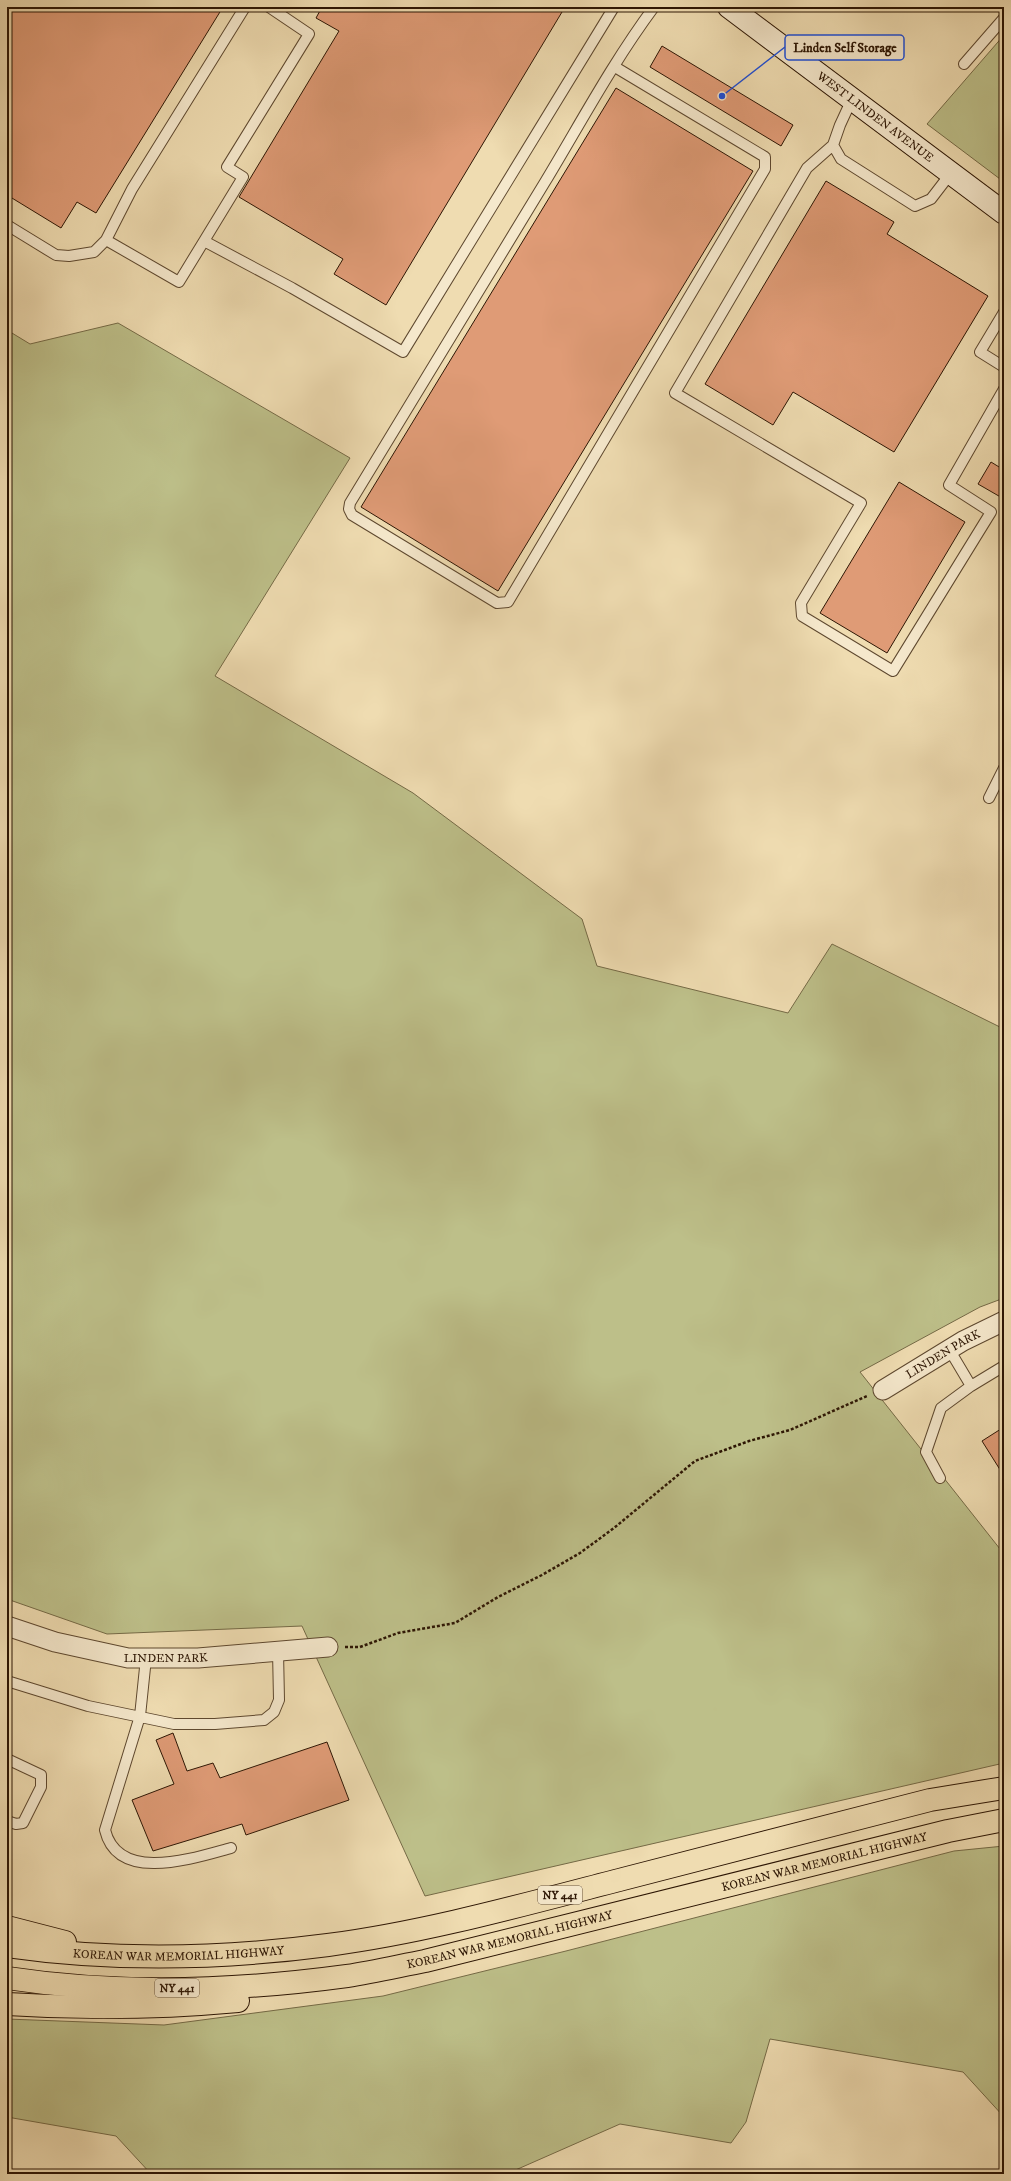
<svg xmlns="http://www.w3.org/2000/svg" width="1011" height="2181" font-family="'IM FELL DW Pica',serif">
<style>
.green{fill:#bdbf89;stroke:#756a46}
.building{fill:#df9b76;stroke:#2d1604}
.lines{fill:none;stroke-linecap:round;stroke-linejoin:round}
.service-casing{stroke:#5e482f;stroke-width:12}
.minor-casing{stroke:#5e482f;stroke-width:21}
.secondary-casing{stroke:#2d1604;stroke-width:24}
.primary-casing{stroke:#2d1604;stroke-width:24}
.path{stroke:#2d1604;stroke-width:2.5;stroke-dasharray:3 2;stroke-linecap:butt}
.service{stroke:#f5e8cc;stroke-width:10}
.minor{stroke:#f5e8cc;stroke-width:19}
.secondary{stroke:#f5e8cc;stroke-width:22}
.primary{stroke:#efdcb1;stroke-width:22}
.labels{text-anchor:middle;stroke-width:3.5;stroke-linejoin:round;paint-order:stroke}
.shield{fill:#f5e8cc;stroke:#695540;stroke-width:1}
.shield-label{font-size:11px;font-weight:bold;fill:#2d1604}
.street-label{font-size:12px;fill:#2d1604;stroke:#f5e8cc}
.leader{fill:none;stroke:#1d4ed8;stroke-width:1.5}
.callout-dot{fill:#1d4ed8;stroke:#f5e8cc;stroke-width:1.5}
.callout{fill:#f5e8cc;stroke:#1d4ed8;stroke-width:1.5}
.callout-label{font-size:13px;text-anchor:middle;font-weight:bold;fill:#2d1604}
</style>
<rect width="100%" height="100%" fill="#efdcb1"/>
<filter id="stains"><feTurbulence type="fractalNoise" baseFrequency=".005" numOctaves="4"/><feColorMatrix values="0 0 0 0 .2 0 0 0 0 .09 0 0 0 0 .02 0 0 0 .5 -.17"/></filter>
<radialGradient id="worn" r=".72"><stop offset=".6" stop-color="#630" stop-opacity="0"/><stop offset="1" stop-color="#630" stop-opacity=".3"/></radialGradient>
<!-- green -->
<path class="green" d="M1004,35V182L927,124Z
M118,323L350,458L215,676L413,793L582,919L597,966L788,1013L832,944L1004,1029V1298L980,1307L860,1372L1004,1554V1763L425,1896L302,1626L107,1634L7,1599V330L30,344Z
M1004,1846V2117L963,2072L770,2039L746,2122L731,2143L620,2124L511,2172V2174H151L116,2136L7,2117V2019L164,2025L383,1996L566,1951L954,1851Z"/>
<!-- building -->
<path class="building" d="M7,7H223L96,213L77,202L61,228L7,195Z
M322,7H565L386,305L334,274L343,259L239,197L339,31L316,18Z
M662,46L793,125L781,146L650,67Z
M616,88L753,171L498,591L361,507Z
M826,181L894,222L887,234L988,296L894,452L793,392L773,425L705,384Z
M991,462L1004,470V499L978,484Z
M899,482L965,522L887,653L820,613Z
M1004,1427V1476L982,1441Z
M173,1733L187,1771L213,1763L220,1778L327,1742L349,1800L246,1835L242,1824L153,1851L132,1800L174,1784L156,1740Z"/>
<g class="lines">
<defs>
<path id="service" d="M245,7L132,189L106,240L179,282L204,241L292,288L403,352L614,7
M964,64L1004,18
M615,67L765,157V169L508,602L497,603L352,515L349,509L350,503C415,396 480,289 545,182C580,124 613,62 654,7
M852,99L840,125L833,145L841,159L915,206L931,199L951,173
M833,145L807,168L675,393L861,503L801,603L802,616L893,671L991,512L949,485L1004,389
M7,225L56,255L69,256L94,252L106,240
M204,241L243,177L227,167L309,34L269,7
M1004,312L980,352L1004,367
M989,798L1004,768
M949,1349L971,1386L1004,1366
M940,1478L926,1452L941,1408L971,1386
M146,1658L140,1716L105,1830C118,1884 194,1858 231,1848
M7,1681L88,1706L174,1724H215L264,1720L274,1712L279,1700L278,1651
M7,1759L41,1775V1787L23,1823L16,1824L7,1821"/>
<g id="minor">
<path id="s1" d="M883,1390L963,1341L1004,1321"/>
<path id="s2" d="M7,1626L55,1642L128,1658H198L328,1647"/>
</g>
<g id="secondary">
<path id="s3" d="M729,7L1004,213"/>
</g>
<g id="primary">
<path d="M7,1927L65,1942"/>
<path id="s4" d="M7,1946C112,1961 222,1959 328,1945C427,1932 526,1904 623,1879C725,1853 827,1826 930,1800L1004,1788"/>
<path id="s5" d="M7,1978C119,1995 236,1991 347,1976C373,1972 399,1966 425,1961L948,1831L1004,1820"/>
<path d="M7,2004C84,2009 161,2008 238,2001"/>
</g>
</defs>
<!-- service casing -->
<use href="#service" class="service-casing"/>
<!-- minor casing -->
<use href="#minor" class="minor-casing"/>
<!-- secondary casing -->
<use href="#secondary" class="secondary-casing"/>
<!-- primary casing -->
<use href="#primary" class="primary-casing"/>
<!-- path -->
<path class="path" d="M345,1647H360L398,1633L455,1623L498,1597L542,1575L580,1553L614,1528L695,1461L749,1441L790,1430L867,1396"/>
<!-- service -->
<use href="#service" class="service"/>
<!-- minor -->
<use href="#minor" class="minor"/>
<!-- secondary -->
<use href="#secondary" class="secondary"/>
<!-- primary -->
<use href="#primary" class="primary"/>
</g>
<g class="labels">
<!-- shield labels -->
<g class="shield">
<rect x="538" y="1886" width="44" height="18" rx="3"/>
<rect x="155" y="1979" width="44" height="18" rx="3"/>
</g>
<g class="shield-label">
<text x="560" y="1899">NY 441</text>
<text x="177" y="1992">NY 441</text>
</g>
<!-- street labels -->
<g class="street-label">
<text dy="4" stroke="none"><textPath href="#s3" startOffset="183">WEST LINDEN AVENUE</textPath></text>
<text dy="4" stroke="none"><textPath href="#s1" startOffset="70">LINDEN PARK</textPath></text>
<text dy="4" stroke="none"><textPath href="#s2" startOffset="163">LINDEN PARK</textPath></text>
<text dy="4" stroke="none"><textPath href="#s5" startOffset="832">KOREAN WAR MEMORIAL HIGHWAY</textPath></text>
<text dy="4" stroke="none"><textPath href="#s5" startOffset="508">KOREAN WAR MEMORIAL HIGHWAY</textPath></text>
<text dy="4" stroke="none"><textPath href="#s4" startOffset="172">KOREAN WAR MEMORIAL HIGHWAY</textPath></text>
</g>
</g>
<!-- callouts -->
<path class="leader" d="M722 96L785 47"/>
<circle class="callout-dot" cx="722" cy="96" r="4"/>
<rect class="callout" x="785" y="35" width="119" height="25" rx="4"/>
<g class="callout-label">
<text x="845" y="52">Linden Self Storage</text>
</g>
<!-- margin -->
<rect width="1011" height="2181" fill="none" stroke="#efdcb1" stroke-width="24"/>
<rect x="8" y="8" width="995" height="2165" fill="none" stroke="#2d1604" stroke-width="2"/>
<rect x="12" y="12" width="987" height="2157" fill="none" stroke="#2d1604"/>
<rect width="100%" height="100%" filter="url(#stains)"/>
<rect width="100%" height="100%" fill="url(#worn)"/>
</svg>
